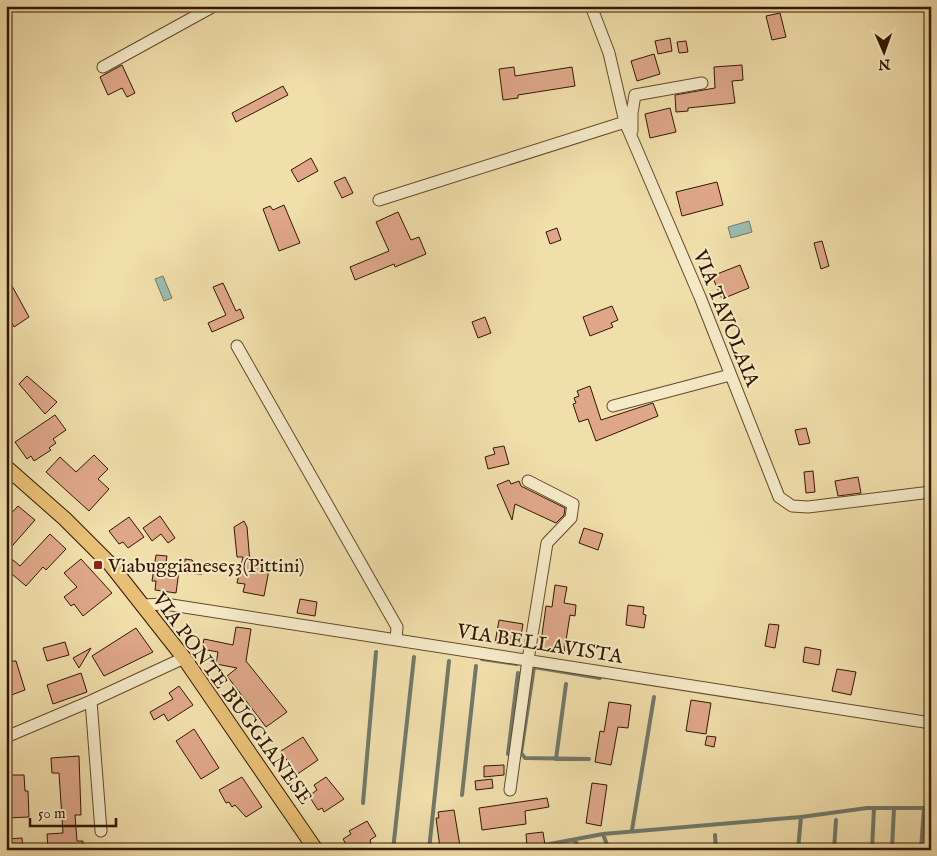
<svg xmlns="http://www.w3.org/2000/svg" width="937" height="856" font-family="'IM FELL English',serif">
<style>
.water{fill:#9bbbb0;stroke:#71796a}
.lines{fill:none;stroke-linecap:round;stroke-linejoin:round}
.stream{stroke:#71796a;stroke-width:4}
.building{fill:#dea789;stroke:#321700}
.minor-casing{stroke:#62492b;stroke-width:13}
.major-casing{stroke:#321700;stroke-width:16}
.minor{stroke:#f5eac8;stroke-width:11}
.major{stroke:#e8bf76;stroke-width:14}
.poi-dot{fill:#8f2418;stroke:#f5eac8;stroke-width:2}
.labels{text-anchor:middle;stroke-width:4;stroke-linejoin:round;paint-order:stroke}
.street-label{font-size:20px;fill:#321700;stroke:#f5eac8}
.poi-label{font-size:20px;fill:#321700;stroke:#f5eac8;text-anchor:start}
</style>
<rect width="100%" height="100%" fill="#f0deab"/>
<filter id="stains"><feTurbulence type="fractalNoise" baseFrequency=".004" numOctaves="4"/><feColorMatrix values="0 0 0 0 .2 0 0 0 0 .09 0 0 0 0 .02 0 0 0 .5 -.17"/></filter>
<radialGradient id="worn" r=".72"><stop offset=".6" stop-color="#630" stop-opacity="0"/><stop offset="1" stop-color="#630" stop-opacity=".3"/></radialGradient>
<!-- water -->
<path class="water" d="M749,221L752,232L731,238L728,227Z
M163,276L172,298L164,301L155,279Z"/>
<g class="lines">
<!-- stream -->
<path class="stream" d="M482,659L517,664
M508,754L518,673
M556,759L566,684
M589,759L525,758L521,753L534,667L600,678
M462,795L476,666
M363,803L376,652
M632,830L654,697
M603,834L609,850
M715,835L716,850
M575,840L579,850
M393,850L414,657
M429,850L449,661
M518,850L603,834L801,817L867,808H931
M798,850L801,817
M834,850L836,820
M872,850L874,808
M892,850L894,808
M921,850L924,808"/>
</g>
<!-- building -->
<path class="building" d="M780,13L786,37L772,40L766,16Z
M670,38L672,51L658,54L655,41Z
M686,41L688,52L679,53L677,42Z
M654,54L660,74L637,81L631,61Z
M122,65L135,93L127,97L122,88L108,95L100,77Z
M742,65L743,80L732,81L735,103L688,108V111L676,112L675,95L715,88L714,67Z
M514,67L515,76L572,67L575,86L518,95V98L503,100L499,69Z
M283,86L288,95L236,122L232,113Z
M670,108L676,132L650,138L645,114Z
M311,158L318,171L298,182L291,170Z
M345,177L353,193L342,198L334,182Z
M717,182L723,205L682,216L676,192Z
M284,205L300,243L279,251L263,209L270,206L273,210Z
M398,212L411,240L419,237L426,254L395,267L394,264L355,280L350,267L389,251L376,222Z
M557,228L561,240L550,244L546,232Z
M822,241L829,266L821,269L814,243Z
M740,265L749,288L722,299L712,276Z
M6,275L29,317L14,327L12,323L6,328Z
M223,283L236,311L240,309L244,318L212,332L208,323L226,315L213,287Z
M612,306L618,320L611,323L613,327L590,336L583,317Z
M485,317L491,333L478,338L472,322Z
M27,376L57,402L45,414L19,384Z
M590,386L601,420L653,403L658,416L596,441L588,419L579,422L573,404L576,403L574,398L579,396L577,391Z
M55,415L66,430L53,439L56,443L49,448L51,450L34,461L31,456L27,459L15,442Z
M806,428L810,443L799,445L795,430Z
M504,446L509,464L488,469L485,457L495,454L493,448Z
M94,455L108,469L98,479L109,489L89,511L46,472L60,457L76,472Z
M813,471L815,492L806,493L804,472Z
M858,477L861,493L838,496L835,481Z
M509,480L511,484L519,481L521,486L565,508L564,515L556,523L515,504L512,520L497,485Z
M18,506L35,520L6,553V519Z
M160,516L175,538L168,543L161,534L152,541L143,528Z
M129,517L144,537L128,548L123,542L119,544L109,531Z
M244,521L247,527L250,563L261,565L260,569L269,570L264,596L243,592L245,584L237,583L243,557H237L234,527Z
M584,528L603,534L598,550L579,543Z
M50,534L66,549L46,570L43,567L26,586L6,569V554L20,566Z
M156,555L167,556L165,569L179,571L176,593L155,590L156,581H152Z
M81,559L112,593L83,616L74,604L71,606L64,597L77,587L64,573Z
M185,559L192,560L202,574L185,573Z
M555,585L567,587L564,603L576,605L575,616L570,615L564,653L540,649L546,606L552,607Z
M300,599L317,602L315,616L297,613Z
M628,605L644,607L643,614L646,615L644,628L626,625Z
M499,620L523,624L519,647L495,643Z
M769,624L779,625L775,648L765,646Z
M236,627L251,629L246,661L287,712L266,727L227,676L237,668L216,664L218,652L202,649L204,639L233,645Z
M136,628L153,652L104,676L92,656Z
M65,642L69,655L47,661L43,648Z
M805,647L821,650L819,665L803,662Z
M91,648L79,668L73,658Z
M6,661H16L25,690L6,697Z
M837,669L856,672L851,695L832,691Z
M81,673L87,692L53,704L47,685Z
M179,686L193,705L168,721L164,714L154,720L150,712L173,699L169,693Z
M691,700L711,703L706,734L686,731Z
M609,702L631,705L628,728L618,727L611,765L595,762L600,731L604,732Z
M194,729L219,768L201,779L176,741Z
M707,736L716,737L714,747L705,745Z
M303,737L318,760L296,775L281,751Z
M79,756L81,815H75L77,841H83V850H48L47,834L63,833L59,773H52L51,758Z
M504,765V775L484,777V766Z
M6,775H24L25,791H28L29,817L6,818Z
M242,777L262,807L246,817L235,805L232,807L229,802L226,803L219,790Z
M326,777L344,799L324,812L322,808L318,810L309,796L317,790L314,785Z
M492,779L493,788L476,790L475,781Z
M592,783L607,785L601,826L586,823Z
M547,798L549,807L525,811L526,824L482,830L479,808Z
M454,810L460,846L440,848L436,818H439L438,812Z
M367,821L376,836L370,840L371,843L359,850H349L343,839L351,834L349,831Z
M543,832L545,845L527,846L526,834Z
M22,838L23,850H6V839Z"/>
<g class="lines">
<defs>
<path id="minor" d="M591,6L609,53L625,122L700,297L779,497L792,506L808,507L931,492
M103,67L214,6
M632,131V113L635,95L702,83
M379,200L625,122
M237,346L397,627L396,640
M613,406L730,375
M143,605L165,604L931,723
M91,701L101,831
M6,737L91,701L184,658
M510,790L528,660L547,543L571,518L573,504L528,481"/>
<path id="major" d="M6,467L65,519L110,564L184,658L316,850"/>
</defs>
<!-- minor casing -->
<use href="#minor" class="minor-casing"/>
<!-- major casing -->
<use href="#major" class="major-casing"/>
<!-- minor -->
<use href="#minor" class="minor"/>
<!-- major -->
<use href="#major" class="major"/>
</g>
<!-- markers -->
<rect class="poi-dot" x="93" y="560" width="10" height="10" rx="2.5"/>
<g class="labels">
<!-- street labels -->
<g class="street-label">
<text transform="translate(727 318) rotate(68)" y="7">VIA TAVOLAIA</text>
<text transform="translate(540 643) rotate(9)" y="7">VIA BELLAVISTA</text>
<text transform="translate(233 698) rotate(54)" y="7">VIA PONTE BUGGIANESE</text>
</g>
<!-- poi labels -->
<g class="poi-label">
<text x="108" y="572">Viabuggianese53(Pittini)</text>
</g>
</g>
<!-- margin -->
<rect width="937" height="856" fill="none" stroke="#f0deab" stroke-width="25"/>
<rect x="8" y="8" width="922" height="841" fill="none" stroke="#321700" stroke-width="2.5"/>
<rect x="12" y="12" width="912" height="831" fill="none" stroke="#321700"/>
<!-- north arrow -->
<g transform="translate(884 52) rotate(178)" stroke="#f5eac8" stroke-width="4" paint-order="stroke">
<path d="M0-4L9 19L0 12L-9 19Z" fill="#321700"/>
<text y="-8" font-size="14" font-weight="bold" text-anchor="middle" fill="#321700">N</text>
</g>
<!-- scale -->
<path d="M30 818v8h86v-8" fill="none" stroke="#321700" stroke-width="2.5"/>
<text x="38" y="818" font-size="15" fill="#321700" stroke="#f5eac8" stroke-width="4" paint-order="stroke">50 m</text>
<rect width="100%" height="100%" filter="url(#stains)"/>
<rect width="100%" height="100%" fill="url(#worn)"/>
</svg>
